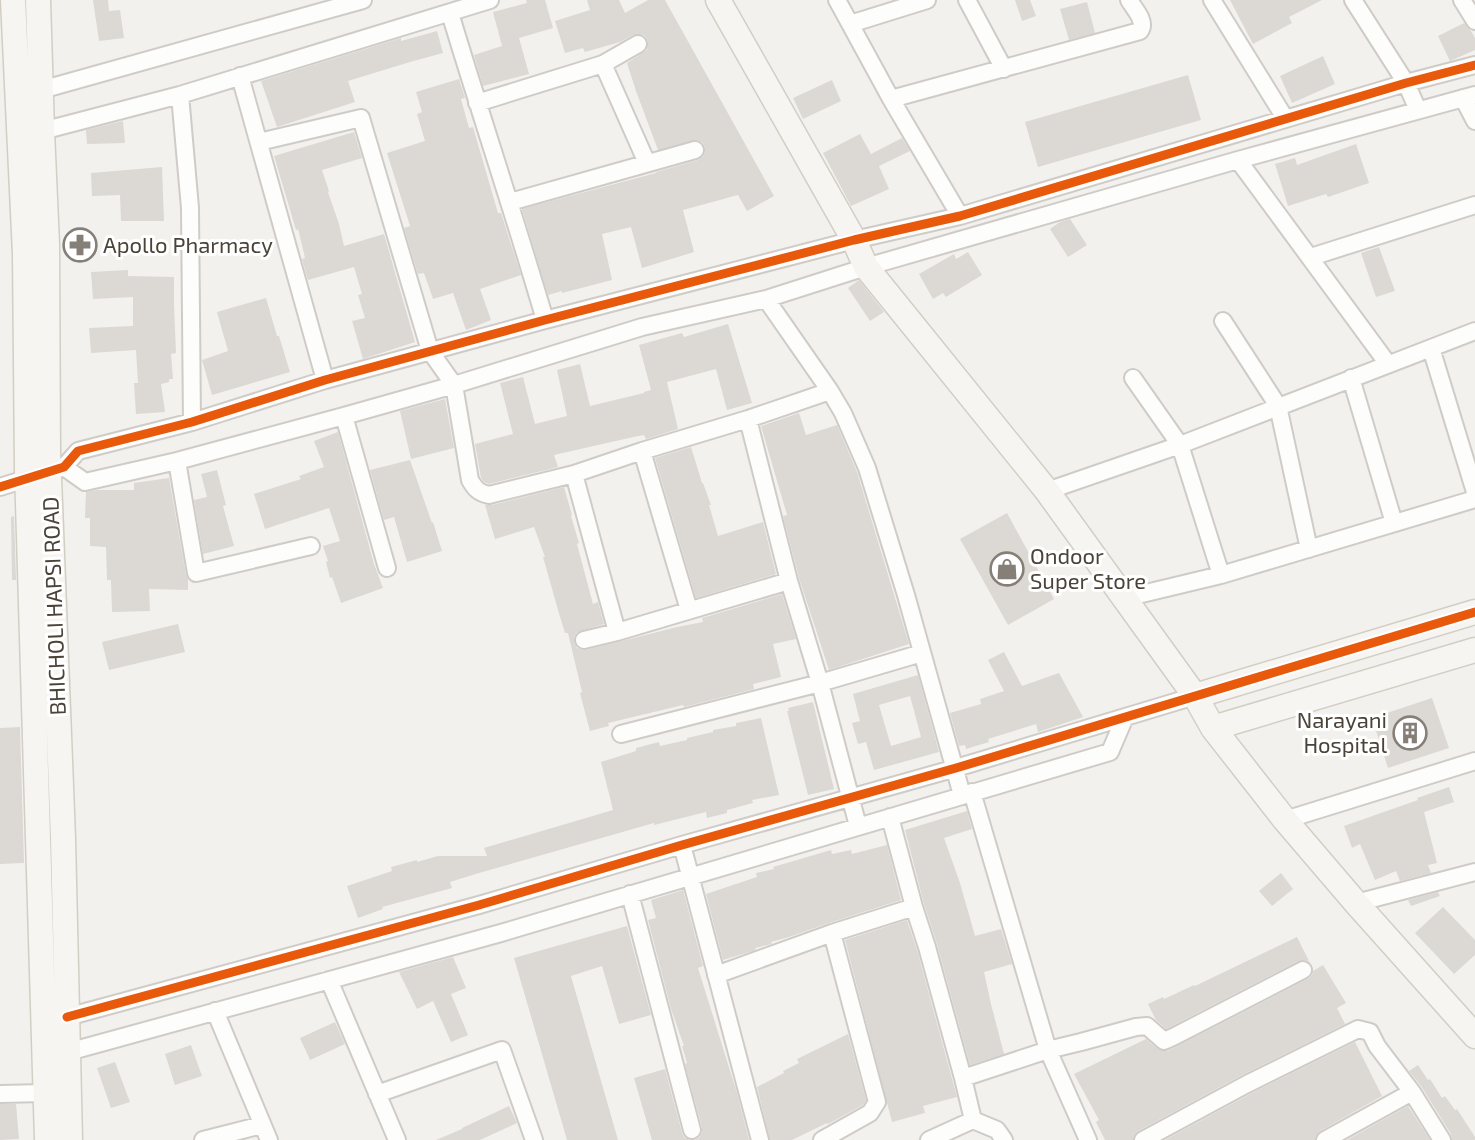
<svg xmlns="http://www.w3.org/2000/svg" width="1475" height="1140" font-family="'Exo 2',sans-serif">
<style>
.building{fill:#dcd8d4;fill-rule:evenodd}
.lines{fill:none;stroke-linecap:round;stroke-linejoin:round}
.street-casing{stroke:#cfccc8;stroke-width:20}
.secondary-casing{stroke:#d3cec4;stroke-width:27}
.street{stroke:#fdfdfc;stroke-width:16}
.secondary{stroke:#f7f5f1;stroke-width:24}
.cycleway-casing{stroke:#fff;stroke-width:13}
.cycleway{stroke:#e8590c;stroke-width:9}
.labels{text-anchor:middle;stroke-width:6;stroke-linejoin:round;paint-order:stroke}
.poi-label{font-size:22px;fill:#4b4238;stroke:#fff;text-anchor:start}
.street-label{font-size:22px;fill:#4b4238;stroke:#fff}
</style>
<rect width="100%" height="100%" fill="#f3f1ee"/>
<!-- building -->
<path class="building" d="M93,0H108L109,11L120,10L124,38L99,41Z
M526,0H545L553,28L519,38L529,74L483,86L474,55L502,46L493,12L527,3Z
M587,0H619L625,13L648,0H665L774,196L747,211L738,195L683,210L694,252L642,268L631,227L602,234L612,280L562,293V291L548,295L522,209L622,182L656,173V172L698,160L703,157L705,152V148L703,143L697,140L658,150L636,91L627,63L647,50L648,43L647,39L644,35L639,34L633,35L620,42L585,52L583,48L565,53L555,21L590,10Z
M1015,0H1030L1036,16L1022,21Z
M1230,0H1322L1289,17L1292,23L1253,44Z
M1087,2L1095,33L1069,40L1060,9Z
M1464,23L1471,31L1475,38V50L1450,61L1438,36Z
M437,31L443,53L410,62L348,81L355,102L277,127L261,81L401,38V41Z
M1323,56L1335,84L1292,103L1280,76Z
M1188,75L1201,120L1038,167L1025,122Z
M459,79L465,98L461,99L469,128L473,127L498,213H501L521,275L480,289L491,320L466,330L453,293L433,299L424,273L418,274L404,228L410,226L387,153L425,141L417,114L422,112L416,92Z
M832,80L841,101L803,119L793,98Z
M123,121L125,143L87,144L86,130Z
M354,132L362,158L322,170L329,191L328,192L339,224L344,246L384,234L415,342L363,359L352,321L365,318L358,295L362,294L354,267L308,280L302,259L305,258L298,229L296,230L274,156Z
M860,134L871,154L902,138L910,151L879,166L889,189L851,206L823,153Z
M1356,144L1369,183L1328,197L1326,194L1288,206L1275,164L1295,158L1297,165Z
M162,167L164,221H121L120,195L92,196L91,173Z
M1070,219L1087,245L1068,257L1050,229L1060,222Z
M1379,247L1395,291L1376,297L1361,253Z
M968,252L982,275L946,297L943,293L933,299L919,274L954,254L956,259Z
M128,270V276L174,277V304L176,353L171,354L173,379H169V382L161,384L165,412L136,414L134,383H138L136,350L91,353L89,328L133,326V297L93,299L91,272Z
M859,280L884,312L870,321L848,288Z
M266,298L277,336H279L290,372L212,395L202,360L228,351L217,312Z
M728,324L752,403L727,410L716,369L667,382L678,429L646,439L644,435L629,438L554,455L558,467L489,484L484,482L481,478L475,444L513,434L500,383L523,377L535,424L567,416L557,370L580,364L590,406L644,393V392L651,390L639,345L682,333L684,337Z
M445,399L454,448L411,459L400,411Z
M799,413L806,435L837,425L857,472L909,644L829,670L799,578L783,516L787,515L761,426Z
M338,432L374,564L383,588L341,603L332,577L330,578L326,562L328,561L323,546L340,541L329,508L265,529L254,494L301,479L299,476L324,467L314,441Z
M691,447L702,483H703L711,505H709L718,536L763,522L776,574L696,598L655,458Z
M410,460L432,523L433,522L442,551L407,562L394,517L384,520L370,470Z
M217,470L226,505L223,506L234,546L203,554L194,500L207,497L201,474Z
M169,478L186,575L188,579V590L149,589L150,611L112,612L111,580H107L106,547L90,546V518H85L86,492L97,490H134V483Z
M564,487L572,515L571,516L579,543L577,544L593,604L598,602L604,624L577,632L574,637V642L577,648L582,650H586L677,627L703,622L702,618L782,594L796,639L773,644L781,677L753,684L754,689L684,707L683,705L608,723L609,726L590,731L580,693L582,692L568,633H565L558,610L543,557H545L534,527L495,539L485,505H492Z
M1007,513L1054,599L1008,625L960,539Z
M14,516L16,580H12L11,517Z
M178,624L185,652L109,670L102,642Z
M1004,652L1022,686L1059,673L1083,717L1038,732L1036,724L988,739L989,742L966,749L965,745L959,746L950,713L981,704L980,699L1004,691L988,660Z
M918,675L939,752L874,770L866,742L858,744L852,723L860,721L853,694ZM910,696L921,737L891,746L879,705Z
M1432,698L1449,748L1388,768L1372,718Z
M813,702L834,789L808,795L787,711H789L788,708Z
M761,718L779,795L752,800L753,803L727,810V813L707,818L706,812L654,825V823L479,873L450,882L452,888L382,907L383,909L358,918L347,886L392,871L391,867L417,860V862L438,856H487L484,848L613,810L601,762L636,751V748L659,742L660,746L687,740V738L713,732V730L736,726V723Z
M20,727L24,863L0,864V728Z
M1449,787L1454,802L1424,812L1437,863L1428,865L1431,873L1400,881L1396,871L1375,880L1360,844L1352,848L1344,826L1418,800L1417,798Z
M967,811L972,829L944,838L960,883L975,936L1001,929L1012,964L984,972L991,1004L1004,1054L970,1065L937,944L924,904L905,830Z
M887,845L901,900L829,923L789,937L771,942L772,944L755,948L756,950L723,960L706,894L757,877L756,873L774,869L773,867L831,850L832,854L851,850L852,854Z
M1281,873L1293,889L1272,906L1259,891Z
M683,890L703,966L698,968L737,1093L749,1140H695L699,1138L702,1133V1127L685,1064L687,1063L682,1046H684L671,1009L648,920L656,918L651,900Z
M1438,892L1440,896L1411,906L1408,900Z
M1443,907L1475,940V955L1454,974L1415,933Z
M907,920L917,950L957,1097L923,1106L925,1113L892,1122L845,940Z
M627,926L651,1015L619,1024L602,966L571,976L618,1140H567L514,958Z
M1297,937L1309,961L1304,960L1298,961L1166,1029L1156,1020L1148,1004L1163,997L1164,999L1194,985L1195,986Z
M453,957L466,988L451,994L468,1035L451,1042L433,1001L417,1009L399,972Z
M1323,965L1346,1003L1337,1008L1345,1024L1242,1075L1138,1131L1134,1135L1133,1140H1105L1096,1122L1099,1120L1074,1074L1146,1039L1158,1049L1163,1051H1168L1308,979L1312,975L1313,971Z
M335,1022L345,1044L310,1060L300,1038Z
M848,1034L866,1100L863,1105L828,1124L827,1123L792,1140H770L757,1087L784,1073L783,1071L799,1063L797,1059Z
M1355,1042L1382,1096L1320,1131L1316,1135L1315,1140H1165L1252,1093Z
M191,1045L202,1076L175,1085L165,1054Z
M115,1062L130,1102L111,1108L97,1068Z
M1418,1065L1428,1080L1430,1079L1442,1098L1445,1096L1455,1110L1457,1109L1475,1137V1140H1452L1451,1134L1421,1086L1409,1071Z
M665,1069L682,1133L684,1137L689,1140H652L634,1078Z
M0,1104H16L19,1139L0,1140Z
M509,1106L517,1123L480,1140H436L462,1129V1128Z
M1408,1106L1430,1140H1347Z"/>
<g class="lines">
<defs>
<path id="street" d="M837,0L891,99L960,216
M967,0L1004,69
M1212,0L1285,118
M1353,0L1406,83L1418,110
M1462,0L1475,21
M450,13C481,116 515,217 545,320
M850,24L927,0
M603,64L647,163
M240,76L325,380
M41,90L363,0
M180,95L190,208L192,422
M1463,98L1475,121
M891,99L1140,31C1147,21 1134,9 1129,0
M477,103L603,64L638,44
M42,131L180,95L490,0
M259,142L361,118L430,351L454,385L470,480C475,489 479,493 489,495L574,474L642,451L748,419L830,391
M1238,160L1388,364
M510,202L695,150
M1311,257L1475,205
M766,299L830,391L843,413L867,468L906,595L962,795
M1223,321L1278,406L1309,549
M1431,348L1475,492
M1133,378L1180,445L1221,575
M1351,378L1394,523
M344,416L387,568
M748,419L789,581L820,683L858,826
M642,451L689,610
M177,461L196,573L311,546
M64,467L85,482L177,461L344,416L454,385L642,327L766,299L866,267L1238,160L1475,95
M574,474L617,632
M0,487L64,467L78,451L192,422L325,380L545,320L854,240L960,216L1406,83L1475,65
M1047,491L1180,445L1475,331
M1125,598L1221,575L1475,499
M584,640L617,632L789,581
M621,734L820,683L922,653
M972,792L1048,1050L1088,1140
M890,817L914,907L927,947L963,1078L973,1120L929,1140
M1285,820L1475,761
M682,845L760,1140
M630,894L692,1130
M1356,903L1475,872
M716,975L832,933L914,907
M329,980L397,1140
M215,1011L269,1140
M67,1017L479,905L682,845L956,768L1195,696
M68,1052L501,933L1110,752L1125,717
M963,1078L1048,1050L1081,1042L1136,1027L1147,1026L1164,1041L1173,1037L1303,970
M0,1094L45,1093
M377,1094L502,1050L534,1140
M973,1120L997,1130L1004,1140
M203,1140L262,1125
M822,1140L870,1113L877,1102L832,933
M1143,1140L1247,1084L1358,1029L1370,1032L1377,1046L1412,1092
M1325,1140L1412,1092L1442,1140"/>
<path id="secondary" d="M13,0L25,254L27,470L47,1140
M38,0L42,131L47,244L48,452L63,838L70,1140
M718,0L854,240L866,267L1047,491L1195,696L1213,728L1285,820L1356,903L1475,1036
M1195,696L1475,612
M1213,728L1475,650"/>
</defs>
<!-- street casing -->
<use href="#street" class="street-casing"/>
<!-- secondary casing -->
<use href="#secondary" class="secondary-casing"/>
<!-- street -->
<use href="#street" class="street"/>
<!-- secondary -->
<use href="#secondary" class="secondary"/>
<defs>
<path id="cycleway" d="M0,487L64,467L78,451L192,422L325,380L545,320L854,240L960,216L1406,83L1475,65
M67,1017L479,905L682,845L956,768L1475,612"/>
</defs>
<!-- cycleway casing -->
<use href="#cycleway" class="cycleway-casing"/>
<!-- cycleway -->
<use href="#cycleway" class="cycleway"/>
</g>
<!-- icons -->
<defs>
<symbol id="pharmacy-ring" viewBox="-11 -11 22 22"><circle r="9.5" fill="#fff" stroke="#867f78" stroke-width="1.5"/><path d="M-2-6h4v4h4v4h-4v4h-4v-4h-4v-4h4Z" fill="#867f78"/></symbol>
<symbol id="shop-ring" viewBox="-11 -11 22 22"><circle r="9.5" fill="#fff" stroke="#867f78" stroke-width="1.5"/><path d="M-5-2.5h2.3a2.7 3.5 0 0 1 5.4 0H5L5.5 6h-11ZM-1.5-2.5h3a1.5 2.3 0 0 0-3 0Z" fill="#867f78"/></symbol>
<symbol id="building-ring" viewBox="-11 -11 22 22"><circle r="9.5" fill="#fff" stroke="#867f78" stroke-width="1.5"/><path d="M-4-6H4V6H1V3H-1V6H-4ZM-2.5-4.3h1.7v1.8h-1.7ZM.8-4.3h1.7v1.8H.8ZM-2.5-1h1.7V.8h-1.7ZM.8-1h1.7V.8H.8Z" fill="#867f78"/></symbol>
</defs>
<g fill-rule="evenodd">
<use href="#pharmacy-ring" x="61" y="226" width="38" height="38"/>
<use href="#shop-ring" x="988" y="550" width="38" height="38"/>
<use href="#building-ring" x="1391" y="714" width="38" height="38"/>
</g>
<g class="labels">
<!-- poi labels -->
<g class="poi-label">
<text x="103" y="253">Apollo Pharmacy</text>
<text x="1030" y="564">Ondoor<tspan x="1030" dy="25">Super Store</tspan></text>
<text x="1387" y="728" text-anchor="end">Narayani<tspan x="1387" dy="25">Hospital</tspan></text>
</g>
<!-- street labels -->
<g class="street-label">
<text transform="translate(54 606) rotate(-92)" y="8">BHICHOLI HAPSI ROAD</text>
</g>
</g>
</svg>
